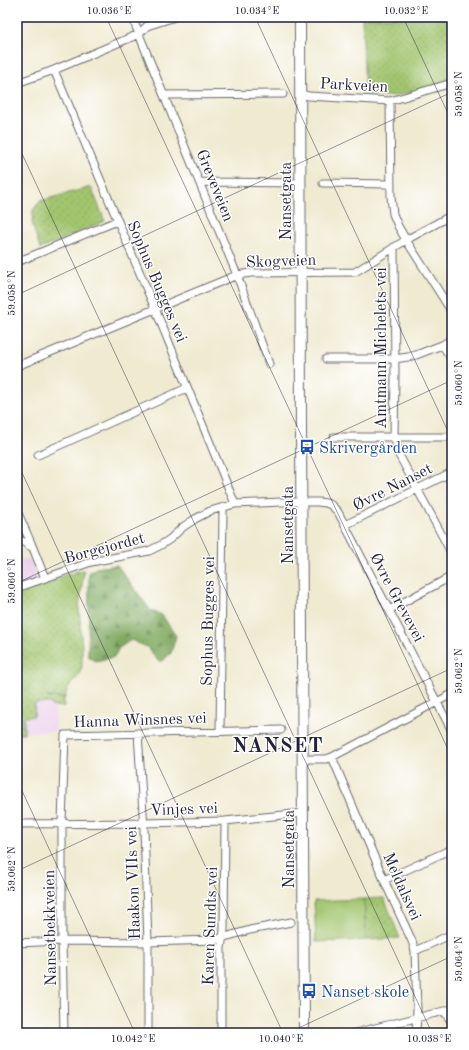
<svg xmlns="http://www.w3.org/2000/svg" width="469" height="1050" font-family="'Old Standard TT',serif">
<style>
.built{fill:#ebd1ec}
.grass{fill:url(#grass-dots);stroke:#627454}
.forest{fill:url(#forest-firs);stroke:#52664e}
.garden{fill:#a2c56e;stroke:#627454}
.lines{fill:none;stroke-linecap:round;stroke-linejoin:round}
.street-casing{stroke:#6a686f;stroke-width:9}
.secondary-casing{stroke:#6a686f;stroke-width:12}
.street{stroke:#fff;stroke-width:7}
.secondary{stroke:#fff;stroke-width:10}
.ticks{fill:none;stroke:#22223b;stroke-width:1;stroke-opacity:0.45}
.labels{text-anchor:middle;stroke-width:3;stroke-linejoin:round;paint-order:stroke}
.street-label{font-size:16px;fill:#22223b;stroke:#fff}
.transit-label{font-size:16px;fill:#164399;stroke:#fff;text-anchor:start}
.district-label{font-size:20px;font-weight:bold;letter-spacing:1px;fill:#22223b;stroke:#fff}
.neatline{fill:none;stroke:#22223b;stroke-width:1.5}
.ticks-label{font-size:10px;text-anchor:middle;fill:#22223b}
</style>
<defs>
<pattern id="grass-dots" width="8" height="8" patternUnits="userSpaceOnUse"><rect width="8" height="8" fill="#a2c56e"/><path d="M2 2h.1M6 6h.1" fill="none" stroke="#8ba960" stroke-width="1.8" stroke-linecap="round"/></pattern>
<pattern id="forest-firs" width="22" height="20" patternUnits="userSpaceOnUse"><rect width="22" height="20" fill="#81aa61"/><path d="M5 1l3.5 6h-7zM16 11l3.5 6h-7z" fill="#698a51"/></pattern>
</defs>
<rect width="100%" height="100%" fill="#fff"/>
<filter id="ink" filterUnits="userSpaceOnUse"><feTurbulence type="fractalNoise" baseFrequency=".025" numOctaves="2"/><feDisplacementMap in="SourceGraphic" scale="8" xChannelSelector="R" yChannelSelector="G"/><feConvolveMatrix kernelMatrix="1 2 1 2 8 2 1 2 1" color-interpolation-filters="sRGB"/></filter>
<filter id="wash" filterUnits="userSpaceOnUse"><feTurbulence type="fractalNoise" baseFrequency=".012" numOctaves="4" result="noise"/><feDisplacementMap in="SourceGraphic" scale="16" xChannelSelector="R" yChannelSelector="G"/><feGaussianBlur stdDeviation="0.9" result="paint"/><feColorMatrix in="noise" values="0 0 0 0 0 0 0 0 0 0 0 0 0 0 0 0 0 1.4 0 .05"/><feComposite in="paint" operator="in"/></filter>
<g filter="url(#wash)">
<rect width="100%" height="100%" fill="#efead0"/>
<!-- built -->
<path class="built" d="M30,559L40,584L17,592V560Z
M17,694L65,698L64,706L55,707L56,731L17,733Z"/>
<!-- grass -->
<path class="grass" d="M362,17H452V78C433,86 412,94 391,96C383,96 374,95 365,94Z
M91,187L105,221L40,249L32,223L33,210L40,201Z
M82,570L84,571L79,607L82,648V667L79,675L67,689L65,698L47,697L64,698V707L51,706V703H35L34,716L24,717V733H17V592L63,576Z
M384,898L400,938L366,940L364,899Z"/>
<!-- forest -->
<path class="forest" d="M117,565L151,611L162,615L176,636L171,653L163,661H158L147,647L131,640L119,648L114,657L96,661L88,656L89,573L96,568Z"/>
<!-- garden -->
<path class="garden" d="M364,899L366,940L316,942L314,901Z"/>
</g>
<g filter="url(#ink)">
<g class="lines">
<defs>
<path id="street" d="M132,17L237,275L269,364
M54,70L161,323L235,504
M17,83L54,70L139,34L147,26L175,17
M300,94L309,96L390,101L452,83
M164,95L283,94
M390,101L391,197L393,214L398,226L406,240L452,312
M200,182L300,183
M323,183L391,184
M394,247L395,375L394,437L399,455L452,554
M17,262L117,221
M442,345L452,359
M326,359H394L408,357L416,355L442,345L452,339
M17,366L237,275L251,273L355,272L406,240L452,215
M334,437H452
M38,455L187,388
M17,511L31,543L45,578
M345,525L452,472
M17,538L33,548
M17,588L91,562L149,551L161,545L170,539L183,527L195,519L210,511L235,504L281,502H318L326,503L331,505L338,512L452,731
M389,610L452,576
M220,731L223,511
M138,733L144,829L148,942V1033
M332,757L384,880L412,941L415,951L417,1009L416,1033
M303,759H326L332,757L452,694
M17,824L144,823L225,821L303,813
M384,880L452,849
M17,943L62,941L148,942L214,940L250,930L291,922
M415,951L452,934
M445,1011L446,1014L452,1022
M64,1033L62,941V823L65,735L281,730
M221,1033V948L224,930L225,821
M355,1033L452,1009"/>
<path id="secondary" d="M300,17L301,436L304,1033"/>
</defs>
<!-- street casing -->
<use href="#street" class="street-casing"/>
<!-- secondary casing -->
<use href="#secondary" class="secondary-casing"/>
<!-- street -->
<use href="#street" class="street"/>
<!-- secondary -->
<use href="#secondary" class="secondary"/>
</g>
</g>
<!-- ticks -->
<path class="ticks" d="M106,17L452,758M255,17L452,440M403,17L452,122M17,143L432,1033M17,295L452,92M17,462L283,1033M17,583L452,380M17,780L135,1033M17,871L452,668M288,1033L452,956"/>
<!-- icons -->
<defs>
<symbol id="bus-bare" viewBox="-9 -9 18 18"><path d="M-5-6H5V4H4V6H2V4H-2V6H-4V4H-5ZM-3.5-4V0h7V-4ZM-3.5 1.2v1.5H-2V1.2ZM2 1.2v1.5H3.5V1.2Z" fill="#1a4fb4" stroke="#fff" stroke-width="2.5" paint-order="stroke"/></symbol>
</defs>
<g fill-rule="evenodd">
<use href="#bus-bare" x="296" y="436" width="22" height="22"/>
<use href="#bus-bare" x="298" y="980" width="22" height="22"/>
</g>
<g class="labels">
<!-- street labels -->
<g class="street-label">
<text transform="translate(354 84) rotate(3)" y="6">Parkveien</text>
<text transform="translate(216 185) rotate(68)" y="6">Greveveien</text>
<text transform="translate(285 201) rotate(-90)" y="6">Nansetgata</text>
<text transform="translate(281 260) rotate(-2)" y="6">Skogveien</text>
<text transform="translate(158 281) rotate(67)" y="6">Sophus Bugges vei</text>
<text transform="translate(380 348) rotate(-90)" y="6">Amtmann Michelets vei</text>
<text transform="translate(392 486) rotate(-27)" y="6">Øvre Nanset</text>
<text transform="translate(287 525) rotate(-90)" y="6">Nansetgata</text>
<text transform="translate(104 547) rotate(-15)" y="6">Borgejordet</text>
<text transform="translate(398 597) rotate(62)" y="6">Øvre Grevevei</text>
<text transform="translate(207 621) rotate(-89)" y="6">Sophus Bugges vei</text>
<text transform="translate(140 719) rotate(-2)" y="6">Hanna Winsnes vei</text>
<text transform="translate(184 808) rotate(-2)" y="6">Vinjes vei</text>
<text transform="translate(288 849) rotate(-90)" y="6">Nansetgata</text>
<text transform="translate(132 883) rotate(-92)" y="6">Haakon VIIs vei</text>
<text transform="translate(403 886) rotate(66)" y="6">Meldalsvei</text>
<text transform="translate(209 926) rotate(-88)" y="6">Karen Sundts vei</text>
<text transform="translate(49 928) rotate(-91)" y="6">Nansetbekkveien</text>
</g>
<!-- transit labels -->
<g class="transit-label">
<text x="319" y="453">Skrivergården</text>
<text x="321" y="997">Nanset skole</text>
</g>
<!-- district labels -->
<g class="district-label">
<text x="278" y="752">NANSET</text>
</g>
</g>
<!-- margin -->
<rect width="469" height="1050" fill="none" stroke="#fff" stroke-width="44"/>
<rect x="22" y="22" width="425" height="1006" class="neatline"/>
<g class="ticks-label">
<text x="109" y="14">10.036°E</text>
<text x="257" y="14">10.034°E</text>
<text x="406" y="14">10.032°E</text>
<text transform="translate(458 94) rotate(-90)" y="4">59.058°N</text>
<text transform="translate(11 293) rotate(-90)" y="4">59.058°N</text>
<text transform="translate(458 383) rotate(-90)" y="4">59.060°N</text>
<text transform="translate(11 581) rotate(-90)" y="4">59.060°N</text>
<text transform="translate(458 671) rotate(-90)" y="4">59.062°N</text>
<text transform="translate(11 869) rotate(-90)" y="4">59.062°N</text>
<text transform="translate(458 959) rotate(-90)" y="4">59.064°N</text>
<text x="133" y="1042">10.042°E</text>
<text x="281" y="1042">10.040°E</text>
<text x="429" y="1042">10.038°E</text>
</g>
</svg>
